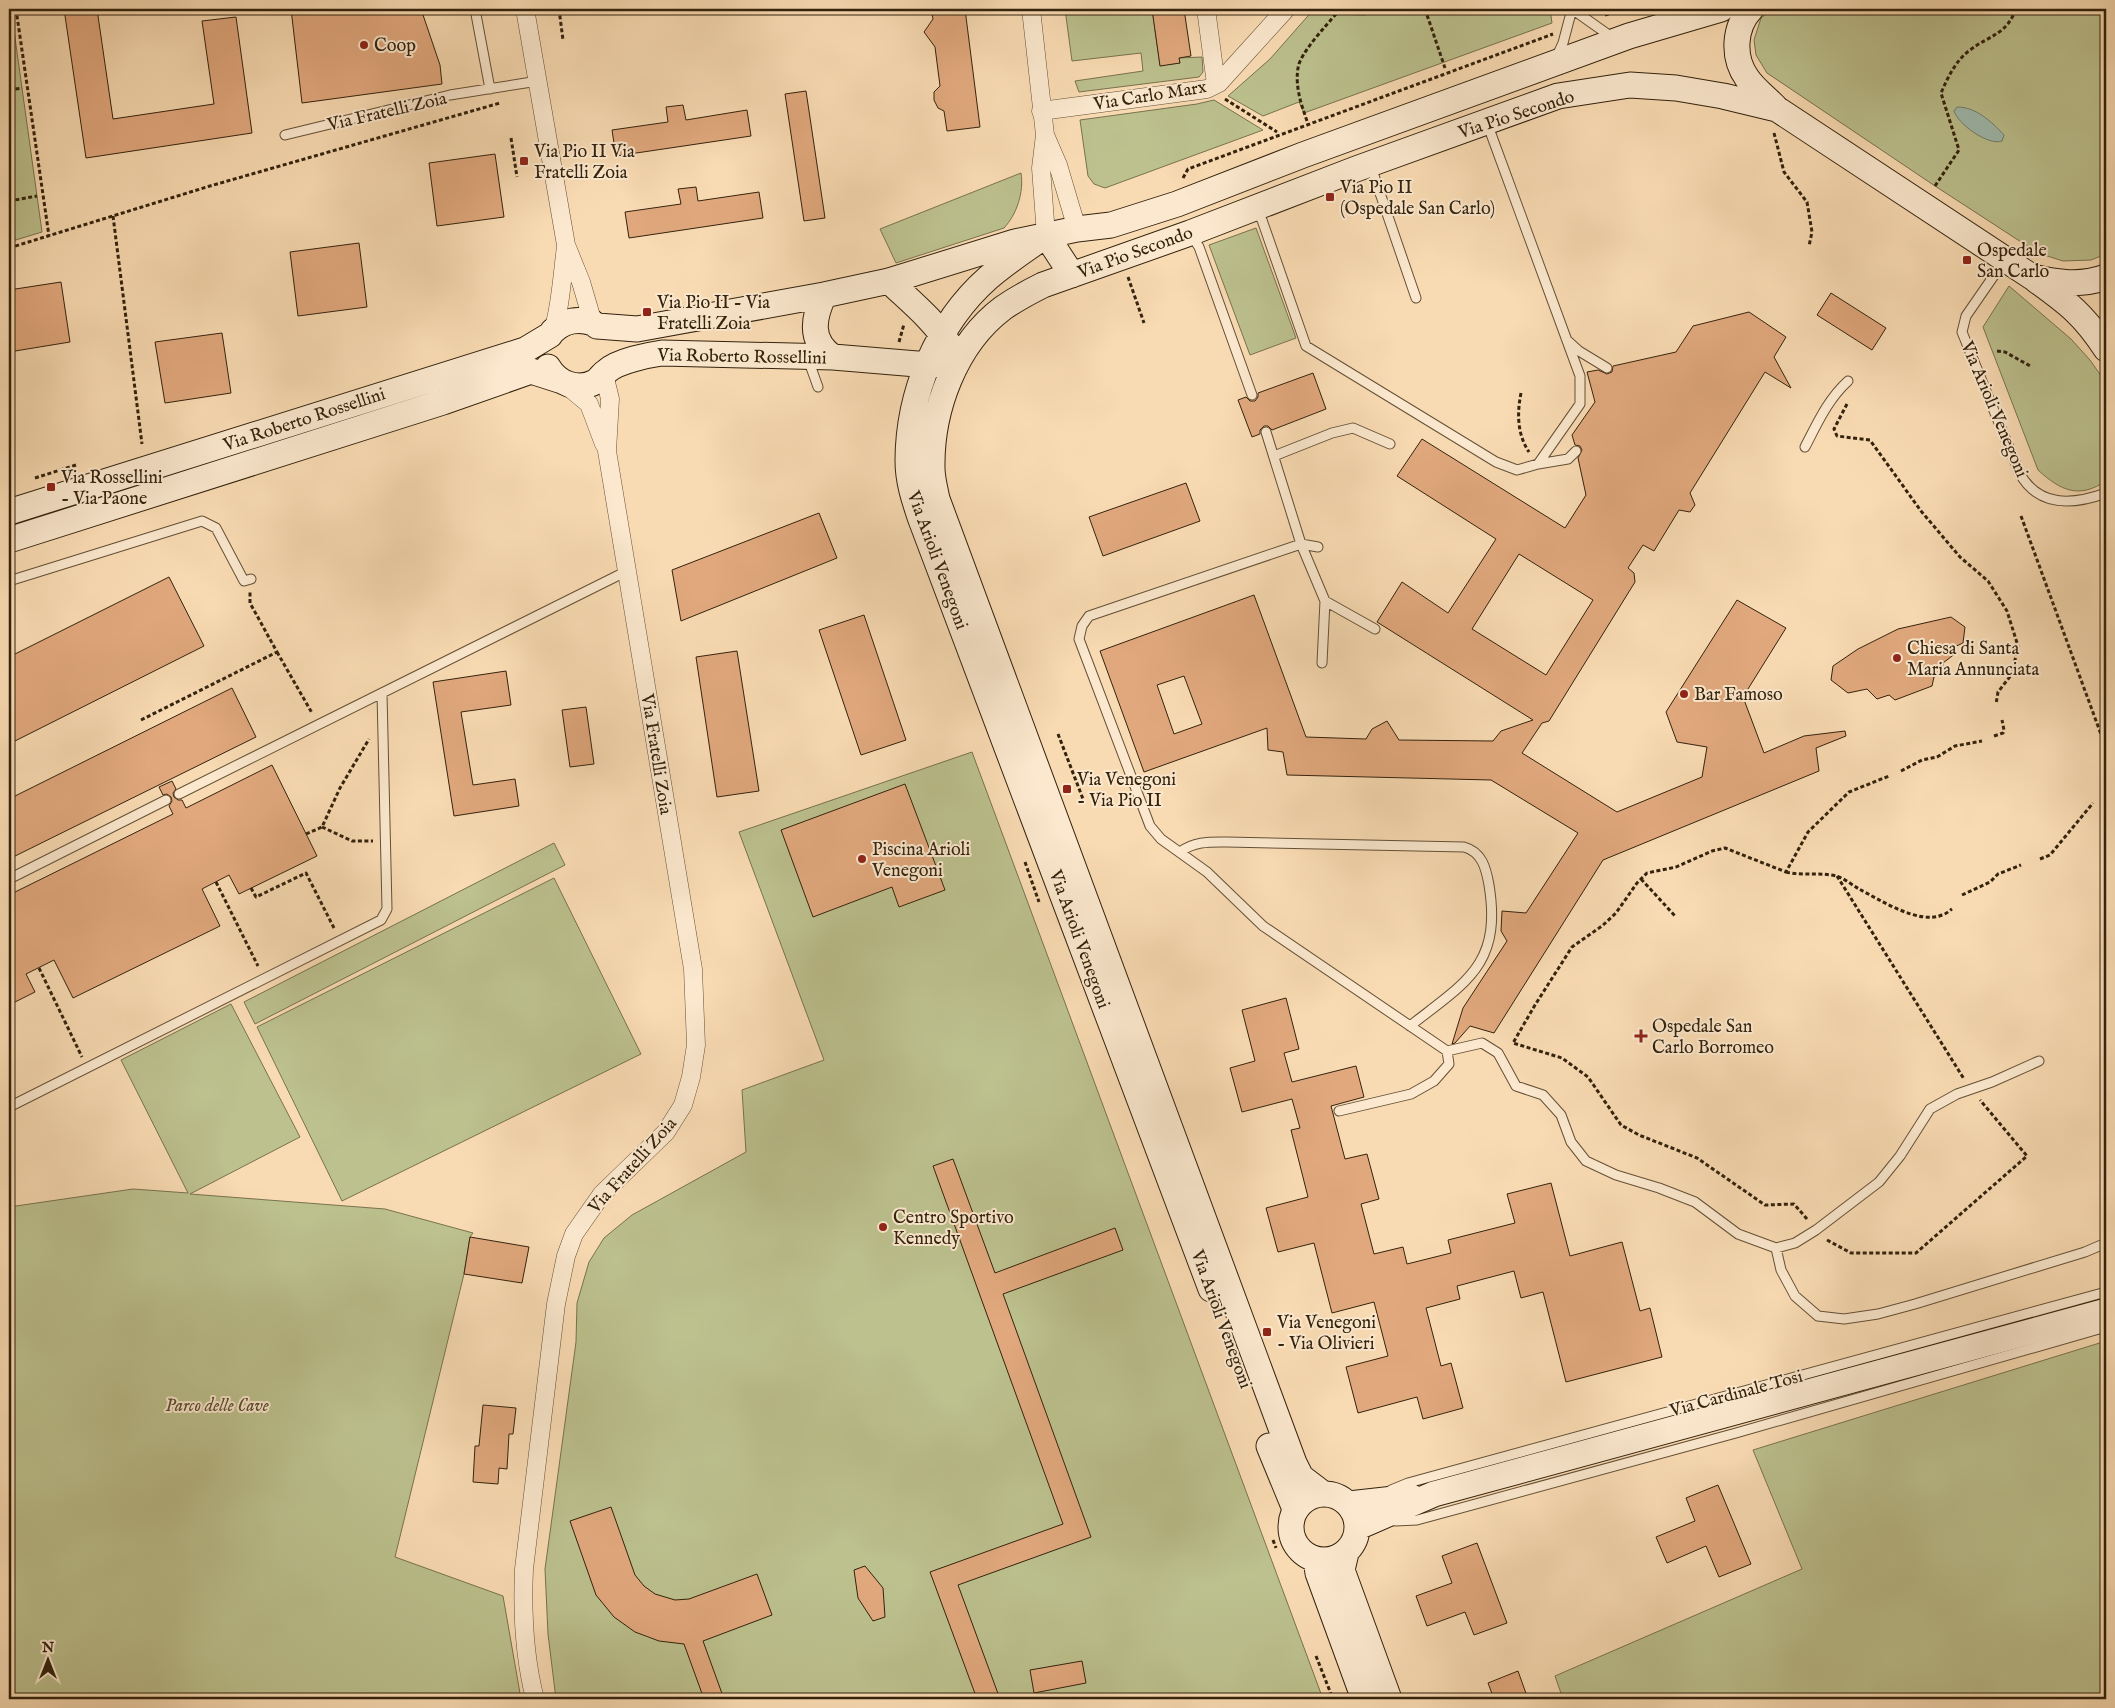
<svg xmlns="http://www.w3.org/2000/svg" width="2115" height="1708" font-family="'IM FELL English',serif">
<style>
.green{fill:#bcc18e;stroke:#78724e}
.water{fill:#9ebbaf;stroke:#737e6e}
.building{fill:#e1a87d;stroke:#33220d;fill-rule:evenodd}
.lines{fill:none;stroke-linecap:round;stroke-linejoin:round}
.lane-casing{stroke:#645036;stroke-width:11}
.street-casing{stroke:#645036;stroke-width:19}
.secondary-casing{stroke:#33220d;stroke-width:27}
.path{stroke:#33220d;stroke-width:3;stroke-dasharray:4 2.5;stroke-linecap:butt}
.lane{stroke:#fbe8ce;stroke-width:9}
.street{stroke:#fbe8ce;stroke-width:18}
.secondary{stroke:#fbe8ce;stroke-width:25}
.poi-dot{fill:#8f2418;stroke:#fbe8ce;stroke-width:2}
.labels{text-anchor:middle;stroke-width:4;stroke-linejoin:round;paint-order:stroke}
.poi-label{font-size:18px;fill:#33220d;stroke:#fbe8ce;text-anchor:start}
.street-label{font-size:18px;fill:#33220d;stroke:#fbe8ce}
.park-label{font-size:18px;font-style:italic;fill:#554a2d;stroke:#fbe8ce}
</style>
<rect width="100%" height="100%" fill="#f9dbb3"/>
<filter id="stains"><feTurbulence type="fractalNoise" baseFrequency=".004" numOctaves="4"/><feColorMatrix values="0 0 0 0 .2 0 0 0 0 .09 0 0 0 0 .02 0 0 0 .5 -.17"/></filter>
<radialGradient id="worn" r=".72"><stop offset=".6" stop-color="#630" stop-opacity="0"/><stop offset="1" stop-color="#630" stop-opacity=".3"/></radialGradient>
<!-- green -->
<path class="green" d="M9,9H11L42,232L9,242Z
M1065,9H1152L1160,65L1180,63L1179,58L1202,57L1203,72L1199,77L1079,92L1075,81L1143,71L1141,53L1072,61Z
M1314,9L1336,14L1364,15L1389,9H1550L1552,23L1304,113L1299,102L1263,116L1228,96L1270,59Z
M1773,9H2106V254L2091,260L2063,261L2038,253L1935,186L1767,73L1756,55L1754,40L1761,18Z
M1214,100L1263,130L1105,188L1094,184L1088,176L1080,120L1197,104Z
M1021,173C1024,192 1017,214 1004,228L896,263L880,229Z
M1256,228L1296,338L1250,355L1209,245Z
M2009,286L2071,339L2090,360L2106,383V481C2079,499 2061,491 2038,470L1983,327Z
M972,752L1323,1699H556L548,1634L545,1569L576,1342L577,1303L589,1262L604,1238L632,1215L746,1152L742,1090L824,1060L739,832Z
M554,843L565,865L255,1024L244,1002Z
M554,878L641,1054L342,1201L257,1027Z
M231,1004L300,1137L190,1194L385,1209L473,1233L470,1237L464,1274L395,1557L503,1596L521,1699H9V1207L133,1189L188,1193L121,1060Z
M2106,1341V1699H1563L1555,1676L1802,1569L1753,1450Z"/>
<!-- water -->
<path class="water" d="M1957,107C1976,107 1991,121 2004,135L2002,141C1988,146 1958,124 1954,111Z"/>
<!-- building -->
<path class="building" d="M64,9H97L113,119L214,104L202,21L236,17L252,133L86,158Z
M291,9H421L440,65L442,84L302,103Z
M931,9H965L980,127L947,131L944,111L938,108L934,100V92L940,86L935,47L924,32L933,19Z
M1152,9H1184L1191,56L1179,58L1180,63L1160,66Z
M806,91L825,218L804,221L785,94Z
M683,105L686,120L747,110L751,136L616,156L612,130L668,122L666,107Z
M495,154L504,217L437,226L429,163Z
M696,187L698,201L759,192L763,218L629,238L625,212L681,204L678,189Z
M359,243L367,307L298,316L290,252Z
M61,282L70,342L9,352V290Z
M1831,293L1886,328L1872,350L1817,315Z
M1749,312L1786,337L1774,357L1791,388L1765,372L1690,493L1695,505L1690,512L1679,510L1654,551L1643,545L1628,568L1634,573L1635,582L1549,721L1542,723L1522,753L1617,812L1702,777L1707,747L1677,742L1666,712L1737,600L1786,628L1743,697L1764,753L1804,736L1845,731L1846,736L1816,748L1819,771L1603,860L1494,1033L1470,1026L1455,1043L1452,1044L1463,1008L1507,941L1501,931L1502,911L1526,913L1578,833L1491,780L1287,775L1283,752L1268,750L1267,728L1144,772L1100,651L1254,595L1306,737L1366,739L1372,729L1387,721L1399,740L1493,741L1501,731L1533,720L1377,622L1402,582L1448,613L1496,539L1397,476L1422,439L1565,528L1586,495L1578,458L1582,450L1580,446L1575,445L1572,435L1595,402L1587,372L1598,370L1607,374L1612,372L1613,366L1676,352L1693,326ZM1519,554L1593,600L1546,675L1472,629ZM1184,676L1202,724L1174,734L1157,685Z
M222,333L231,393L165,403L155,342Z
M1313,373L1326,409L1272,430L1268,426H1264L1260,430V434L1252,437L1238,400L1246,397L1250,401H1255L1258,397V393Z
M1186,483L1200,521L1103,556L1089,517Z
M819,513L837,558L681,621L672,570Z
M169,577L204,646L9,744V657Z
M864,615L906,740L861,755L819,630Z
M1951,617L1965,627L1963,643L1952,648L1956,653L1943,663L1942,674L1934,677L1932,686L1895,700L1889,695L1877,699L1867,689L1848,693L1831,680L1833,666L1858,649L1898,629Z
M737,651L759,791L717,797L696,657Z
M506,671L511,705L461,712L473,785L515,779L519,806L454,816L433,682Z
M232,688L256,737L9,859V799Z
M586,707L594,764L570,767L562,710Z
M272,765L317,856L239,894L229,875L202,889L220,926L73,998L54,960L26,974L35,992L9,1005V895L173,814L169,806L172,801L171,797L167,794L163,795L159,787L172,781L176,789L173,793L174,797L178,800H182L186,808Z
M905,784L945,890L899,907L892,887L813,917L781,830Z
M1286,998L1299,1049L1284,1053L1292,1082L1356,1066L1364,1097L1331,1106L1345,1159L1367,1154L1379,1199L1361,1204L1374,1254L1403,1247L1407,1264L1451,1253L1448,1240L1515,1223L1507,1194L1551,1183L1570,1256L1622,1242L1640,1311L1650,1308L1662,1357L1566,1382L1543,1292L1521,1298L1514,1271L1457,1286L1460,1299L1426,1308L1441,1366L1451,1363L1463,1408L1423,1419L1417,1397L1358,1413L1346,1367L1388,1356L1374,1302L1332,1313L1314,1243L1278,1252L1266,1208L1308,1197L1291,1130L1300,1128L1292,1099L1242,1112L1230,1068L1255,1061L1242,1010Z
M953,1159L995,1273L1115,1228L1123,1250L1003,1294L1091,1537L958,1585L1000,1699H977L930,1572L1063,1524L933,1166Z
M470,1237L529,1247L522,1283L464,1274Z
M483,1405L516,1408L513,1434H509L507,1469L499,1468L498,1484L473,1482L475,1446H479Z
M1718,1485L1751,1564L1719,1577L1706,1546L1667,1563L1656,1537L1695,1521L1686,1498Z
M611,1507L635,1575L644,1586L655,1594L675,1600L689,1599L757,1574L772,1615L703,1641L724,1699H704L684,1644L659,1641L635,1632L614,1617L596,1595L570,1521Z
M1477,1543L1507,1623L1474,1635L1465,1612L1427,1626L1416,1596L1452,1583L1442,1556Z
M865,1566L883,1588L885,1617L873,1621L858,1598L854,1570Z
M1082,1661L1086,1683L1034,1693L1030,1670Z
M1518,1671L1528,1699H1494L1488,1683Z"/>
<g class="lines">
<defs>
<path id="lane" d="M475,9L490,89
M1572,9L1613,38
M1556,58L1563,43L1572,9
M285,135L450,95L538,81
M1370,164L1416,298
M1256,211L1262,220L1306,346L1496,462L1517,470L1538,464L1580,404V376L1487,123
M1190,233L1199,247L1252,395
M2004,261L1966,316L1962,332L2019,472C2038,508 2073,505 2106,493
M1568,341L1579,351L1607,368
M808,359L818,387
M1266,432L1301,544L1089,616L1082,626L1079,639L1150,826L1161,839L1207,872L1263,926L1447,1051L1482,1043L1498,1053L1516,1086L1543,1095L1561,1115L1571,1142L1586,1161L1616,1175L1659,1188L1695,1202L1738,1234L1776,1248L1795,1243L1816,1230L1879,1182L1900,1156L1930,1109L1957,1094L1992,1082L2039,1061
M1805,447C1817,424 1828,399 1848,381
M1274,456L1332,433L1353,428L1390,444
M1538,464L1568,459L1576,451
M1301,544L1325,601L1322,663
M1301,544L1318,547
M9,581L202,521L216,528L244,581L251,579
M1325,601L1375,629
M179,794L627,571
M1180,852C1195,841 1210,842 1227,842L1464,847C1482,852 1486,868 1489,885C1502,965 1466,982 1410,1026
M9,879L166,800
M9,1107L381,920L387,909L382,693
M1339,1111L1411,1094L1434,1081L1449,1064L1447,1051
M1776,1248L1781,1270L1795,1296L1818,1316L1844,1319L1878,1314L1915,1304L2085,1252L2106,1243
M1391,1490L1408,1483L2106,1292
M1395,1521L1417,1520L1736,1433L2106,1327"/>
<path id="street" d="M525,9L566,245L581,282L593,323L597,326
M1031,9L1045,135L1058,165L1077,229
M1206,9L1216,84
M1041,111L1207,89L1219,83L1286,9
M1045,135L1041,168L1046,235
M550,335C560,322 563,265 566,247
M565,384L589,404L604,444
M535,1699C524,1656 522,1614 524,1569L556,1304L566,1256L574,1234L602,1194L666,1132L683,1105L691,1077L696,1045L693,969L607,451L610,399L604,374"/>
<path id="secondary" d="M1751,9C1734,27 1732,57 1747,78C1754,89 1768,99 1777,109
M1046,235C1027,249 1006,262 988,278C937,323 908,394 908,461C908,481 914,499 920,517L1211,1289
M1046,235L1072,275
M2036,280C2068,303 2084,315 2106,349
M889,281C911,302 934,320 950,346
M824,295C813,318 809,341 833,357
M597,326L637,329L824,295L889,281L1015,242L1077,229L1111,225L1177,204L1303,155L1629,36L1721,9
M553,331C565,320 578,318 593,323
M548,367C558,384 578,391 595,382C600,379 602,374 607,371C618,361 648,355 662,353L833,357L929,365L945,363
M9,512L525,350L550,335
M9,540L443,402L531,371L559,380
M1269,1446L1295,1509
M1322,1493L1301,1477L1294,1463L937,499C935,489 932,478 932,468C931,410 955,344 1003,308C1016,299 1029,292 1043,285L1190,233L1356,169L1558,96L1630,85L1676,88L1723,96L1777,109L2032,277C2057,283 2081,286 2106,277
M1291 1527a33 33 0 1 1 66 0a33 33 0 1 1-66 0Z
M1349,1504L1412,1497
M1358,1527L1434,1494L2106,1311
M1346,1553L1342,1570L1389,1699
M1316,1560L1318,1573L1364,1699"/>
</defs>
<!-- lane casing -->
<use href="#lane" class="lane-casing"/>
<!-- street casing -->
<use href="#street" class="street-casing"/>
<!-- secondary casing -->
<use href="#secondary" class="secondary-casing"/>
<!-- path -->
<path class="path" d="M16,9L49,236
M559,9L563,40
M1317,9C1338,13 1359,15 1380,9
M1425,9L1445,68
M9,10L11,9
M1605,15L1624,9
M9,90L22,88
M1225,99L1277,132
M1307,121C1301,104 1295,86 1298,68C1300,53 1326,26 1336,14L1340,13
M1774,133L1784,172L1807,202L1812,232L1809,246
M511,138L517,177
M1183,178L1188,169L1553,34
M1935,186L1959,150L1941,93C1948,77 1956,60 1970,50C1990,35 2006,35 2016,9
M9,201L37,196
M113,216L142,444
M9,248L210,186L500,103
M1128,277L1144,323
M899,342L904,324
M1997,351L2005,352L2032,367
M1521,393C1517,413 1517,434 1529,452
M1847,404L1834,429L1837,436L1870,440L1921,511L1960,557L1988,581L2007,611L2018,646L2012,674L1998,692L1996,704
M35,478L76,465
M2021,516L2106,748
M277,652L312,713
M141,720L277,652L250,603V592
M1058,734L1083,799
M1994,736L2003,733L2004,730L2002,720
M1901,771L1922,760L1937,757L1955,746L1982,741
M322,827L352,841H373
M306,834L322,827L340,788L369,739
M2040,859L2050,855L2093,803
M1025,862L1039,902
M1786,872C1802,876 1819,872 1836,876C1844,878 1852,885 1859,889C1880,900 1919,925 1942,915C1946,914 1949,911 1952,909
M1837,876L1964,1079
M1641,879L1676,917
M216,882L258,966
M251,888L256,897L306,873L335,930
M1962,895L1990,882L1998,874L2021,865
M39,968L82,1057
M1807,1219L1794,1204L1765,1205L1697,1158L1639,1135L1621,1125L1588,1077L1562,1058L1513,1043L1535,1005L1572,947L1602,926L1616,913L1637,883L1647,873L1676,867L1712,851L1725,848L1786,872L1808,832L1849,792L1889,776
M1827,1240L1851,1253H1916L2027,1156L1980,1100
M1273,1540L1276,1548
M1316,1656L1333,1699"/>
<!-- lane -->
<use href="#lane" class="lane"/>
<!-- street -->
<use href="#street" class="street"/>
<!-- secondary -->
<use href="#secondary" class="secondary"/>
</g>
<!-- markers -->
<g class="poi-dot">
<circle cx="364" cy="45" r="5"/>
<rect x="519" y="156" width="10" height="10" rx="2.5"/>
<rect x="1325" y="192" width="10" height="10" rx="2.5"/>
<rect x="1962" y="255" width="10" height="10" rx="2.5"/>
<rect x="642" y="307" width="10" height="10" rx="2.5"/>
<rect x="46" y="482" width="10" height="10" rx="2.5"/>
<circle cx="1897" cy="658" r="5"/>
<circle cx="1684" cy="694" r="5"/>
<rect x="1062" y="784" width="10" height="10" rx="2.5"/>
<circle cx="862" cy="859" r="5"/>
<path d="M1638.5 1028.5h5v5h5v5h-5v5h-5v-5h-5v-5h5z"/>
<circle cx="883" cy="1227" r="5"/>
<rect x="1262" y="1327" width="10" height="10" rx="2.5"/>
</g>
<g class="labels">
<!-- poi labels -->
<g class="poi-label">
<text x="374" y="51">Coop</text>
<text x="534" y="157">Via Pio II Via<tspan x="534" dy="21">Fratelli Zoia</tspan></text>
<text x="1340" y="193">Via Pio II<tspan x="1340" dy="21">(Ospedale San Carlo)</tspan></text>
<text x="1977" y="256">Ospedale<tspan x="1977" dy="21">San Carlo</tspan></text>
<text x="657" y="308">Via Pio II - Via<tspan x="657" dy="21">Fratelli Zoia</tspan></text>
<text x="61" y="483">Via Rossellini<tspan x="61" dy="21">- Via Paone</tspan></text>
<text x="1907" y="654">Chiesa di Santa<tspan x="1907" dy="21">Maria Annunciata</tspan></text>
<text x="1694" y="700">Bar Famoso</text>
<text x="1077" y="785">Via Venegoni<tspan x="1077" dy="21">- Via Pio II</tspan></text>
<text x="872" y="855">Piscina Arioli<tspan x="872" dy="21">Venegoni</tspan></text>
<text x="1652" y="1032">Ospedale San<tspan x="1652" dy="21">Carlo Borromeo</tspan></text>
<text x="893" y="1223">Centro Sportivo<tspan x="893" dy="21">Kennedy</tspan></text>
<text x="1277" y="1328">Via Venegoni<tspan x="1277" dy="21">- Via Olivieri</tspan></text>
</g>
<!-- street labels -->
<g class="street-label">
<text transform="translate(1150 95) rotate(-9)" y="6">Via Carlo Marx</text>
<text transform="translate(387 111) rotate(-13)" y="6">Via Fratelli Zoia</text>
<text transform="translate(1516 114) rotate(-18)" y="6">Via Pio Secondo</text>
<text transform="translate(1135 252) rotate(-20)" y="6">Via Pio Secondo</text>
<text transform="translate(742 356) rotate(1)" y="6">Via Roberto Rossellini</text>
<text transform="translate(1995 409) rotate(67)" y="6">Via Arioli Venegoni</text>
<text transform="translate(304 419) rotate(-18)" y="6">Via Roberto Rossellini</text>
<text transform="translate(938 560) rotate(70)" y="6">Via Arioli Venegoni</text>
<text transform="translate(657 754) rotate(81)" y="6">Via Fratelli Zoia</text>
<text transform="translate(1080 939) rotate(70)" y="6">Via Arioli Venegoni</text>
<text transform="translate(632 1165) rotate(-48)" y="6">Via Fratelli Zoia</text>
<text transform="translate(1222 1319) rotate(70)" y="6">Via Arioli Venegoni</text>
<text transform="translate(1736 1393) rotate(-15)" y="6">Via Cardinale Tosi</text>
</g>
<!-- park labels -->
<g class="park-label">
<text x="217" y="1411">Parco delle Cave</text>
</g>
</g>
<!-- margin -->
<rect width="2115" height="1708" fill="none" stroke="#f9dbb3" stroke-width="30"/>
<rect x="10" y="10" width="2095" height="1688" fill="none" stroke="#33220d" stroke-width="2.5"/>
<rect x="15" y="15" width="2085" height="1678" fill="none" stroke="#33220d"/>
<!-- north arrow -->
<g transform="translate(48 1660)" stroke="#fbe8ce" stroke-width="4" paint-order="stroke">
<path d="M0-4L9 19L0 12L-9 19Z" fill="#33220d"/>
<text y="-8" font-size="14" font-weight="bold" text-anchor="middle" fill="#33220d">N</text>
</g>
<rect width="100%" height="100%" filter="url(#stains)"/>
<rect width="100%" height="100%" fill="url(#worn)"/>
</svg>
